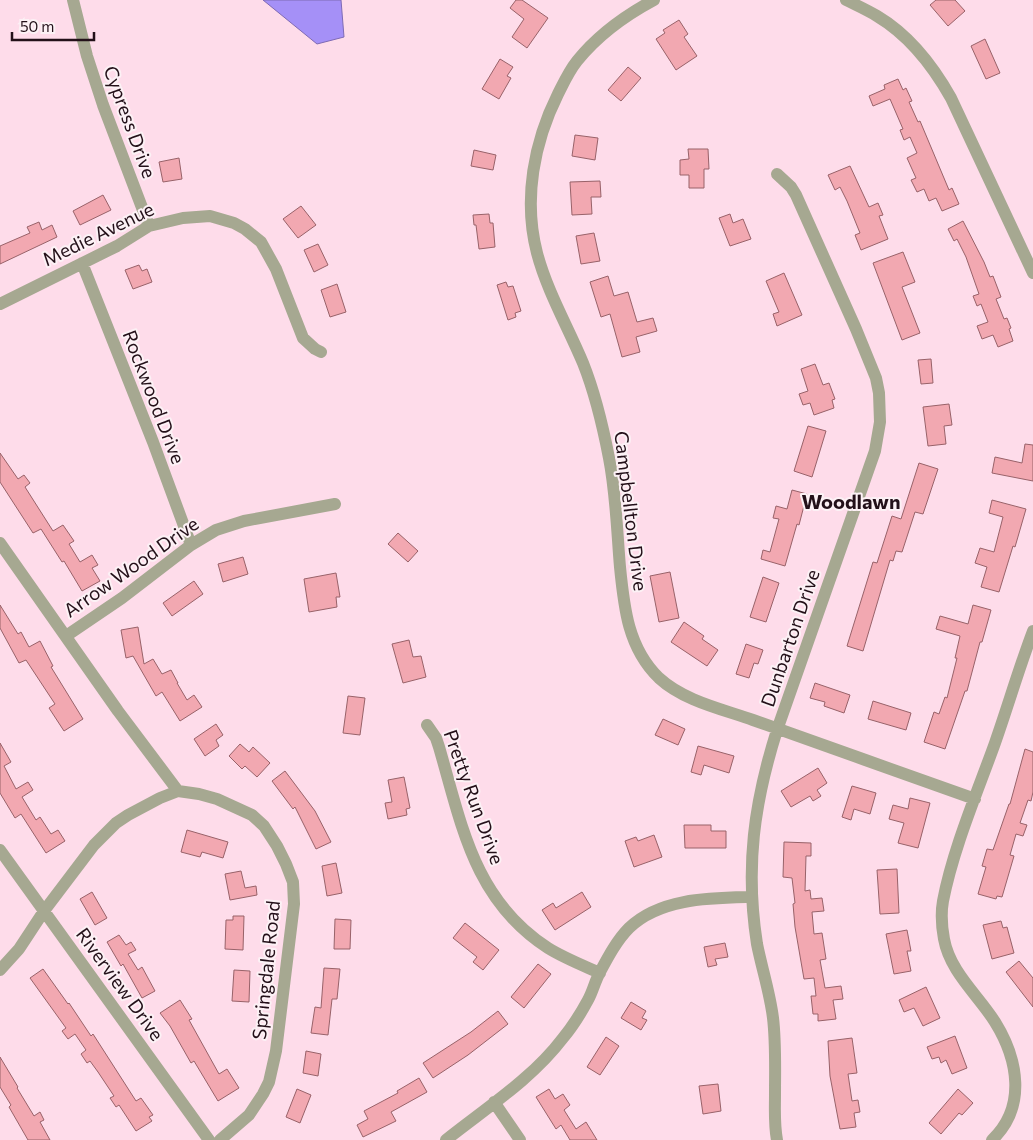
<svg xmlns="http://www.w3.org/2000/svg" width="1033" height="1140" font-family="Commissioner,sans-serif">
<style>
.water{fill:#a590f7;stroke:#7e6ab4}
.building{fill:#f2a8b1;stroke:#986269}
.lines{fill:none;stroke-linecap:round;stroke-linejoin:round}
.street{stroke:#a6a891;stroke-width:12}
.labels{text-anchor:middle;stroke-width:4;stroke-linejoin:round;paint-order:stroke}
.street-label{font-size:19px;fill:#231019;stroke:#fcf1f5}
.neighbourhood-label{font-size:20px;font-weight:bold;fill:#231019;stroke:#fcf1f5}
</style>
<rect width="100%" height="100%" fill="#fedcea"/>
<!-- water -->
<path class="water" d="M263,0H341L344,37L317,44Z"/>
<!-- building -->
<path class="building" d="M516,0H522L548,18L527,48L512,37L524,19L510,8Z
M936,0H955L965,11L948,26L930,5Z
M679,20L688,34L684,37L697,56L676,70L656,39L665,33L663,30Z
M985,39L1000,73L986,79L971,46Z
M500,59L513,67L507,76L511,78L499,99L482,89Z
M628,67L641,78L621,101L608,90Z
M898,79L903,90L906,88L912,101L909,102L918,122L920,121L949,190L952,188L959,204L942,211L936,198L929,201L924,189L917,192L911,180L916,178L907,158L917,153L910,137L904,140L900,130L903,129L890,99L873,106L869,96L885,89L884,85Z
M575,135L598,138L595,160L572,156Z
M688,149H708L709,169H704V188H689V175H680V160L689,159Z
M474,150L496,155L493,170L471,166Z
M179,158L182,179L163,182L159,162Z
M850,166L869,207L878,203L883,215L879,216L888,239L861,250L855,235L860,233L847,201L840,187L835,190L828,175Z
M600,181L601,197H591L592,214L572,215L570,182Z
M103,195L111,210L80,225L73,211Z
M301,206L316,225L298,238L283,219Z
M489,214L490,223H493L495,247L479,249L476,225H474L473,215Z
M730,214L733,223L743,219L751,239L730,246L719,218Z
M963,221L984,262L990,277L993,276L1001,297L996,299L1004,319L1007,318L1011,328L1009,329L1013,341L998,347L993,335L982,339L977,326L988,322L981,304L977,306L973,296L979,294L966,257L957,239L954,241L948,229Z
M39,222L42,230L52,225L57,237L0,264V246L30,233L27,227Z
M594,233L600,261L581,264L576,236Z
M318,244L328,265L314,272L304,250Z
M903,252L915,282L902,287L920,333L902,340L873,263Z
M139,265L142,271L147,269L152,282L133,289L125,270Z
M784,273L802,315L777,326L773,314L779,312L766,281Z
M608,276L614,296L628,292L637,322L653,318L657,331L636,337L640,352L622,357L610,314L601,317L590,282Z
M506,282L508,287L513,286L521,311L515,313L516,317L508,320L497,285Z
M337,284L346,312L330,317L321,290Z
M931,359L933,383L921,384L918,360Z
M815,364L823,385L829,383L835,399L832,400L834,408L814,415L810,403L803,405L799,394L808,391L801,369Z
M949,404L952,425L944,426L946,444L928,446L923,407Z
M808,426L826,431L812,477L794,471Z
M1025,444L1033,445V481L992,473L995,457L1022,463Z
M0,453L18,479L24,475L30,483L25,487L53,531L63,525L74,541L69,544L80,562L92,555L98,565L92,568L100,581L82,591L64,561L62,562L41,529L33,533L0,482Z
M919,463L938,469L923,514L915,512L902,552L896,551L893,561L890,560L863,651L847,646L873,562L877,563L892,516L901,519Z
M792,490L807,494L799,525L797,524L785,566L761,559L763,550L770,552L779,519L773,518L776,506L787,509Z
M992,500L1026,509L1015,547L1013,546L999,592L981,587L987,567L975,563L980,548L994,552L1003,517L989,513Z
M398,533L418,551L408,562L388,544Z
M243,557L248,574L223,582L218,564Z
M670,572L679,618L659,622L650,576Z
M336,573L340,597H336L337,607L309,612L304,579Z
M763,577L779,583L766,622L750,617Z
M194,581L203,594L172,616L163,603Z
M0,605L18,634L21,632L29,647L40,641L53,666L51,667L83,719L64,731L49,708L55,704L26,660L19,663L0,628Z
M973,605L991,610L982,642H980L967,691H965L945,749L924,742L934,712L939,714L945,697L947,698L957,658H955L960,636L936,629L940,616L968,624Z
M684,622L704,636L702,639L718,650L707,666L671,642Z
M138,627L144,664L153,659L162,674L171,670L178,683H177L187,700L194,695L202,707L180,721L162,692L156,696L133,656L126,658L121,630Z
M409,640L413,657L421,656L426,677L403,683L392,644Z
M746,644L763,650L758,664L754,663L749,678L736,674Z
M815,683L850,695L844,713L824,706L825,702L810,698Z
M348,696L365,698L360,735L343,733Z
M873,701L911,713L906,730L868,719Z
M663,719L685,729L678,745L655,735Z
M216,724L223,735L216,740L219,746L205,756L194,739Z
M0,743L11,762L4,766L16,789L28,782L33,790L22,797L36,820L40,817L51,834L58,830L65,841L46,853L21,814L15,818L0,793Z
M240,744L249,752L253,747L270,763L257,777L245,766L242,769L229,756Z
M698,746L734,756L729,773L704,765L701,775L691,772Z
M1025,749L1033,752V792L1031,801L1028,800L1020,823L1027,825L1023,836L1016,834L1010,855L1014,856L1002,897L997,896L996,899L978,894L986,867L982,866L987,849L993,850L1009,804H1010Z
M818,768L827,783L817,790L821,796L813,801L810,796L791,807L781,791Z
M285,771L315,811L331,842L316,849L295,807L293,809L272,781Z
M404,777L410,808L406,809L407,815L388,819L385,803L392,802L388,780Z
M852,786L876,793L870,814L854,809L851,820L842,817Z
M910,798L930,803L918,848L898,843L904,823L889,819L893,805L908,809Z
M684,825H711V831H726V848H685Z
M187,830L228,842L223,858L202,852L200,857L181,852Z
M654,835L662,857L634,867L625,841L636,837L638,841Z
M784,842L811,843V856H806L805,891L810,890L811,899L822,898L824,911L812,912L814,934L822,933L826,959L820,960L825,988L841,986L843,999L833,1000L836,1019L818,1021V1014H813L811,996H816L814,978L804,979L795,927L793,904L795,903L792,878L783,877Z
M336,863L342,893L327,896L322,866Z
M897,869L899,913L880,914L877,870Z
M241,871L245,888L256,886L257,895L230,900L225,874Z
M92,892L107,918L95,925L80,899Z
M582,892L591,907L555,930L542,910L553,903L556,908Z
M233,916H244L243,950L225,949L226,920H233Z
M335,919L351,920L350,949H334Z
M1001,921L1003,928L1007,927L1014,953L992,959L983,925Z
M465,923L499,950L483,970L473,962L477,957L453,938Z
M907,930L911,951H907L911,971L894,974L886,934Z
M119,935L126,945L131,942L136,950L128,954L138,970L142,967L155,991L142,998L123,964L121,966L107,942Z
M725,943L728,957L715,959L717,965L708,967L704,947Z
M1019,961L1033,978V1007L1006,972Z
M538,964L551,974L524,1008L511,997Z
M324,968L340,969L337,999H332L328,1035L311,1033L315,1007L321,1008Z
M43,969L68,1004L69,1003L91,1036L93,1034L136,1101L141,1098L153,1115L149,1117L152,1121L136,1131L119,1105L116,1107L110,1098L114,1096L98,1072L90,1061L87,1063L81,1054L86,1050L75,1034L68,1039L62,1031L66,1028L30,978Z
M234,970L250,971L249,1002L232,1001Z
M926,987L940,1018L923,1026L914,1008L904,1012L899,1000Z
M180,1000L192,1019L189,1020L219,1074L227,1069L239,1088L218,1101L194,1061L191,1063L170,1026L160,1013Z
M631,1002L646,1011L642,1018L647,1020L641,1030L621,1018Z
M498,1011L508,1024L468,1055L433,1078L423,1063L471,1032Z
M955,1036L967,1068L952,1074L946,1060L941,1063L939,1057L932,1059L927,1047Z
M606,1037L619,1046L600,1075L587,1067Z
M852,1038L857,1073L848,1074L852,1101L858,1100L860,1112L854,1113L856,1127L840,1129L830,1076L828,1041Z
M306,1051L321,1054L318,1076L303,1073Z
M0,1057L18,1087L17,1088L34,1116L40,1112L44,1120L40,1122L50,1140H28L9,1107L11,1105L0,1087Z
M419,1078L427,1092L391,1112L396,1121L363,1137L357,1125L368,1119L364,1111L398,1093L397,1091Z
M718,1084L721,1111L703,1114L699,1086Z
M297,1089L311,1095L300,1123L286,1117Z
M549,1089L555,1099L563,1094L570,1105L564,1110L576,1129L586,1122L597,1140H570L561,1125L556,1129L536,1097Z
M958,1089L973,1103L962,1115L959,1113L941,1134L929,1123Z"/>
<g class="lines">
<!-- street -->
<path class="street" d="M73,0L87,56L103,105L149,226
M654,0C626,15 598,35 577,61C569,71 564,82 558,94C534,142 523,199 537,253C547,291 568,327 583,363C595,393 603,427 609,458C616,493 617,532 620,567C624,608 628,648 659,678C684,701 722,709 753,720C827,747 901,772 975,799
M846,0C856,5 867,10 877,16C909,35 933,66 951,98L1033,273
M82,263L153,442L191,545
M0,304L117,246L149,226L183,218L210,216L234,223L245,229L261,242L276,269L303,338L315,349L321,352
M0,543L118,711L178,791
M66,636L122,598L191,545L216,530L244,521L335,504
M427,725L436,738L439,747C462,826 474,900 548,948C564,958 582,965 600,973
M0,850L209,1140
M0,970L19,949L44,911L94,845L116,823L128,815L160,798L178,791L199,794L217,799L252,815L264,826L277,846L286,864L293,882L294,904L276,1051L269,1082L263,1094L249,1115L220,1140
M494,1102L520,1140
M446,1140C486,1108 532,1079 563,1038C573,1026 581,1013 588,1000C593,991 595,981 600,972C608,957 617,940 629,928C660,898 710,898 751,897
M777,1140C774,1124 775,1110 775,1095C775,1069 776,1043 773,1018C770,993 762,969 757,944C745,867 754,803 777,730L875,451L880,422L879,393L876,378L856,329L796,195L791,187L777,174
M992,1140C1027,1107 1018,1059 995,1022C978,995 950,972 944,939C942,928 941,912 943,901C953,849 977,793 995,743C1008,706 1019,668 1033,631"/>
</g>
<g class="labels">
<!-- street labels -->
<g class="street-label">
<text transform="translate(130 122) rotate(70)" y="7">Cypress Drive</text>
<text transform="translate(98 234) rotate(-26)" y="7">Medie Avenue</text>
<text transform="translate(154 397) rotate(69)" y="7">Rockwood Drive</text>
<text transform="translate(631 511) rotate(83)" y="7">Campbellton Drive</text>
<text transform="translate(131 567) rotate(-35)" y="7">Arrow Wood Drive</text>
<text transform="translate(790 638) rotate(-71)" y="7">Dunbarton Drive</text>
<text transform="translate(474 797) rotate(70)" y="7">Pretty Run Drive</text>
<text transform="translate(266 970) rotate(-84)" y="7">Springdale Road</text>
<text transform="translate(120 984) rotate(54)" y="7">Riverview Drive</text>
</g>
<!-- neighbourhood labels -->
<g class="neighbourhood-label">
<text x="851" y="509">Woodlawn</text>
</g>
</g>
<!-- scale -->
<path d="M12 32v8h82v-8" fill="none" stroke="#231019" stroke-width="2.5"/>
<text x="20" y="32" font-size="15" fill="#231019" stroke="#fcf1f5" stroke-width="4" paint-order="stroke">50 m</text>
</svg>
